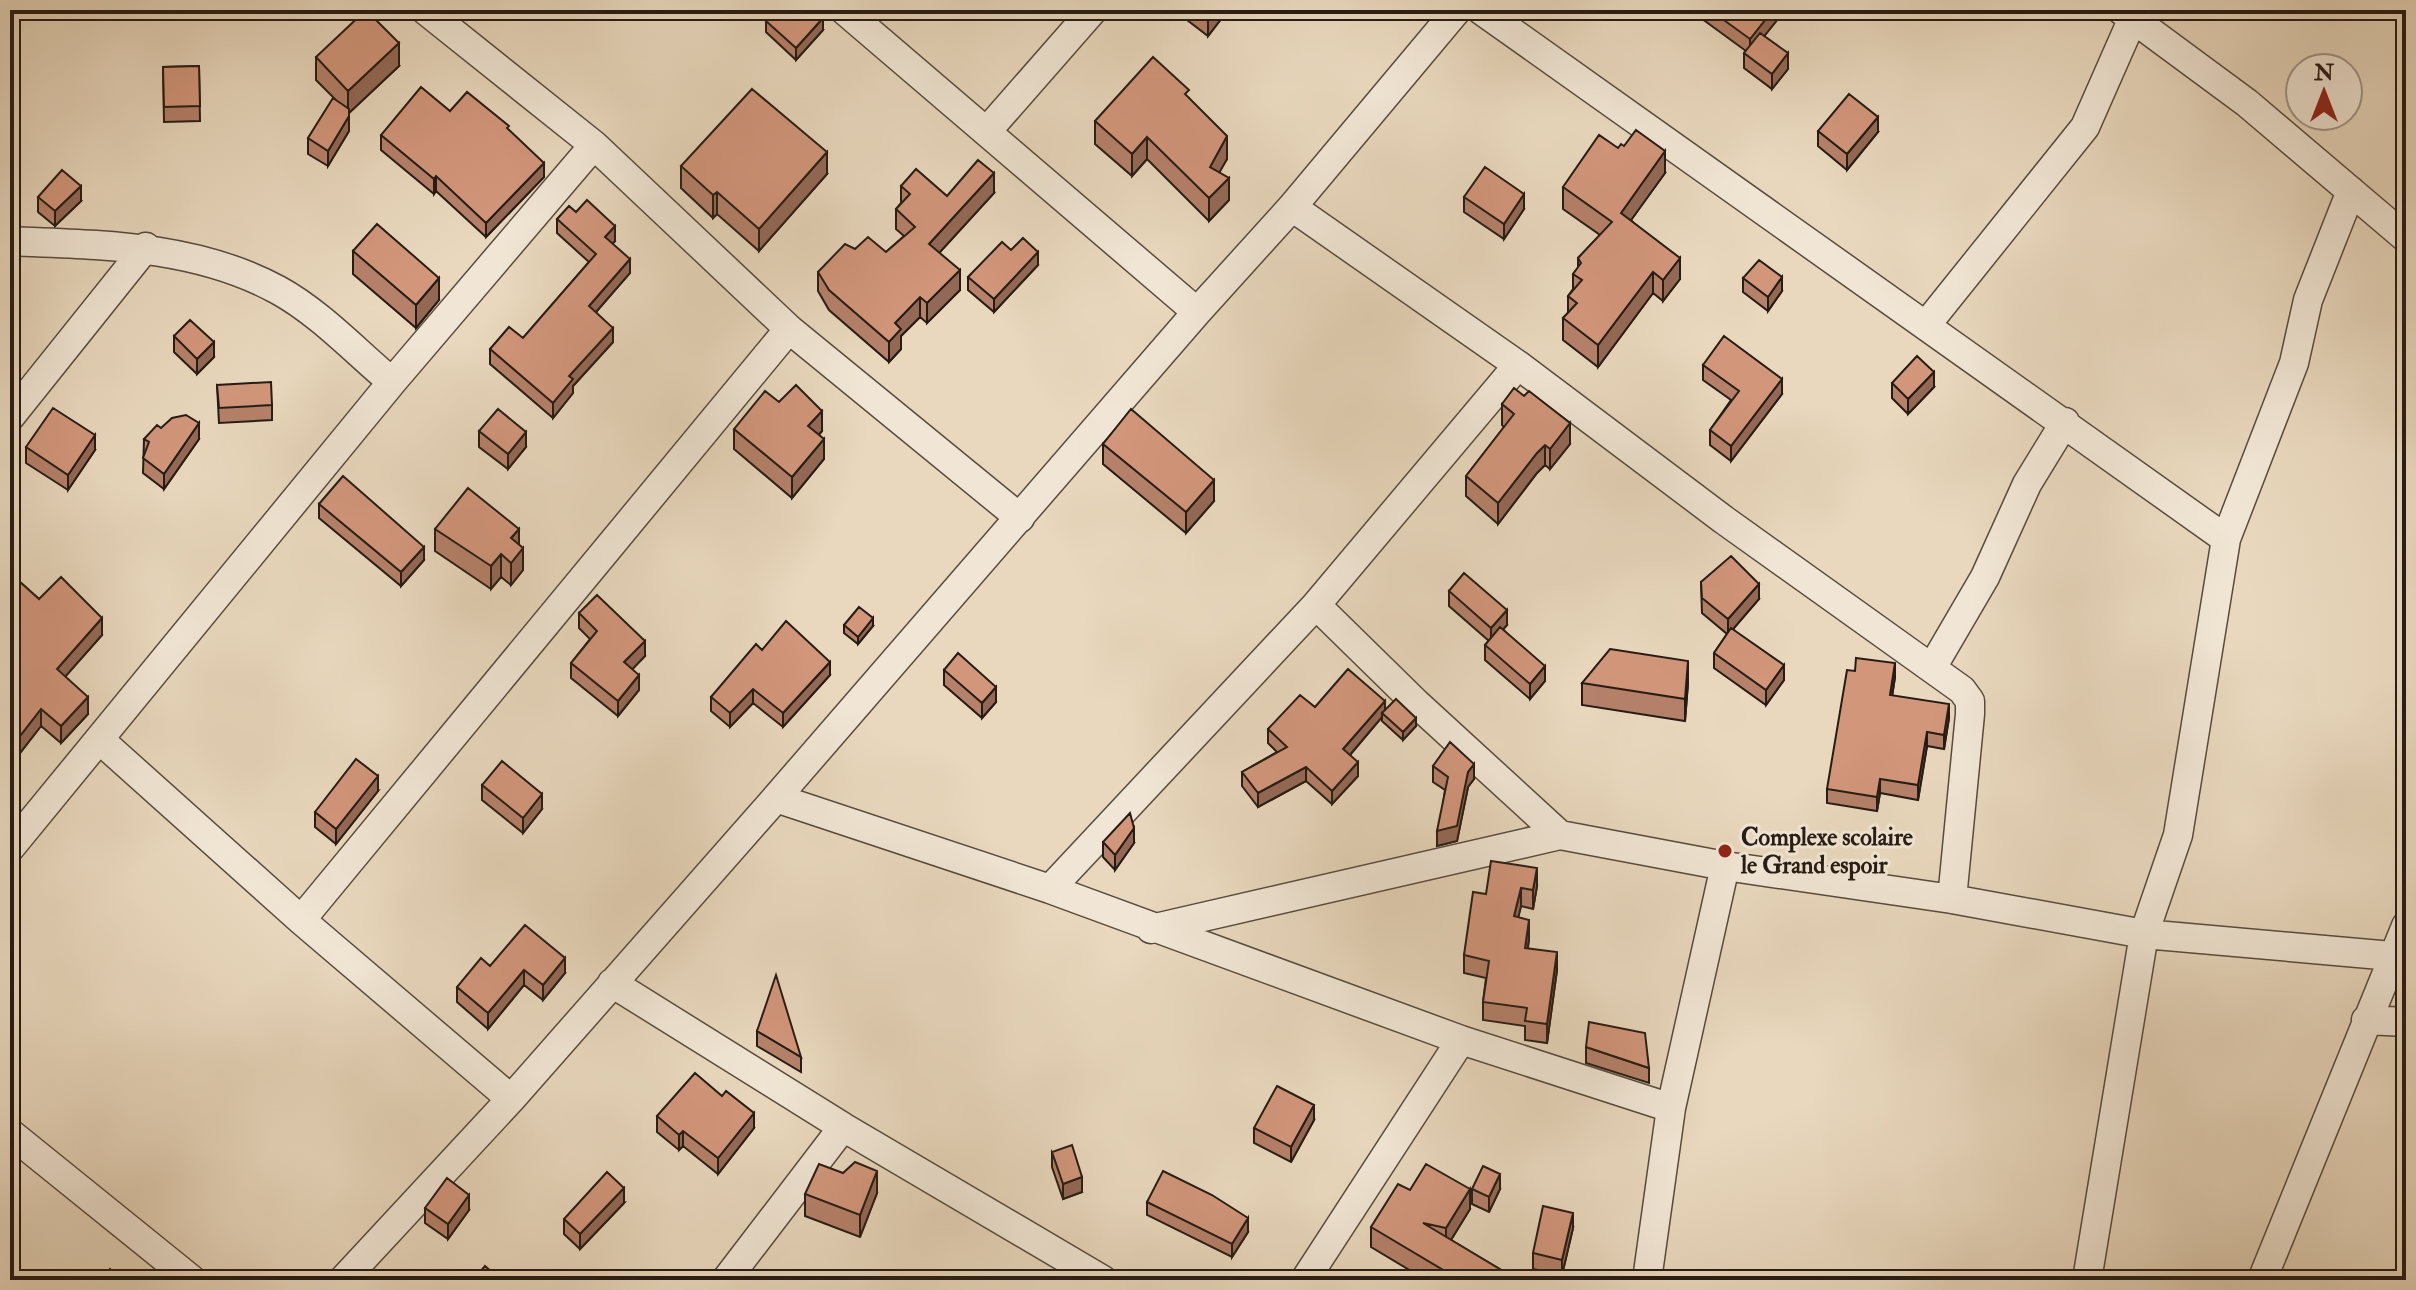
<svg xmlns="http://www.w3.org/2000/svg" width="2416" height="1290" font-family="'IM FELL Double Pica',serif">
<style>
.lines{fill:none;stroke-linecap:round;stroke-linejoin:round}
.street-casing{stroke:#574b3e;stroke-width:31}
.street{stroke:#f1e6d5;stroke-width:28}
.wall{fill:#b5816a;stroke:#261c14;stroke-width:2}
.shaded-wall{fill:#936956;stroke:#261c14;stroke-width:2}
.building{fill:#d2967b;stroke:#261c14;stroke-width:2}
.poi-dot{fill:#8f2418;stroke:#f1e6d5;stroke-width:3}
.labels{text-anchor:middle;stroke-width:6;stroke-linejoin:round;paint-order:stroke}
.poi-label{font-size:24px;font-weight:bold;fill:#261c14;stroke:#f1e6d5;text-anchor:start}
</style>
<rect width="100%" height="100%" fill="#e9d8be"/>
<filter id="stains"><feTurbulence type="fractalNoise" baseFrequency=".0025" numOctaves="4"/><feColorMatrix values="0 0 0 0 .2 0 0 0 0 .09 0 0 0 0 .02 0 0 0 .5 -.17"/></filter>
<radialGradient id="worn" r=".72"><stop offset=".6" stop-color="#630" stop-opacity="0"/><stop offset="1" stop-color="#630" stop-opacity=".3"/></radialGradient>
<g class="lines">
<defs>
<path id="street" d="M425,10L594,145L789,329L1020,518
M844,10L1197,312
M1481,10L2226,539
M2121,10L2247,103L2406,238
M987,131L1093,10
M1292,207L1518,365L1724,520L1962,690L1970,701V714L1952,899
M10,241C102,245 195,245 278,290C320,313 356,352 392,382
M1927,324L2085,127L2133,18
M10,417L146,247
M1316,605L1416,703L1560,835L1725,866L1952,899L2144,934L2392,956
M1933,666L1985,577L2027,484L2065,422
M100,740L301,920L511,1099
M776,798L1050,889L1461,1040L1671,1108
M10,848L392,382L594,145
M1050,889L1316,605L1518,365
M301,920L789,329
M1151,929L1560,835
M612,983L843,1127L1103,1280
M2366,1020L2406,1022
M10,1133L192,1280
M343,1280L511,1099L776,798L1197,312L1292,207L1457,10
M726,1280L843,1127
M1305,1280L1461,1040
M1647,1280L1671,1108L1725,866
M2087,1280L2144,934L2178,835L2226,539L2294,363L2308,300L2351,191
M2262,1280L2406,926"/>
</defs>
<!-- street casing -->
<use href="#street" class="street-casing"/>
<!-- street -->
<use href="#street" class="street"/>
</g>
<!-- wall -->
<path class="wall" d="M1174,10H1228L1208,36Z
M1694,10H1785L1764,36L1788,69L1772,89L1744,68V53L1746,51L1694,13Z
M766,21L823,30L796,60L766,32Z
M316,57L399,66L349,113V131L328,166L308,154V138L335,99L316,80Z
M199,66L200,121L164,122L163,67Z
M1189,98L1227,159L1219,172L1229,200L1209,221L1147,159L1132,176L1095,144V121Z
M450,111L509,130L544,177L486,237L436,191L434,194L381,150V135Z
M1818,131L1878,132L1847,170L1818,146Z
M681,166L827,174L759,251L717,214L713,218L681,188Z
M1665,173L1631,220L1680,279L1663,301L1653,293L1598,367L1563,340V318L1568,313V296L1573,289V274L1578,268V258L1600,235L1563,209V187Z
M901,186L947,196L994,193L939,253L960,290L927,323L920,317L901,336V349L889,362L829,310L818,291V272L855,249L886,252L904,236L896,229V209L901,203Z
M38,197L81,201L55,226L38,212Z
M1464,197L1524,209L1504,239L1464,212Z
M576,212L615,241L612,244L630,273L596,312L613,342L573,386V393L553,418L490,364V349L523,338L589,262L557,233V219Z
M1011,250L1038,265L994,312L968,290V277Z
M353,251L439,300L416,328L353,274Z
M1743,278L1782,291L1768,311L1743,292Z
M174,336L214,357L197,374L174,352Z
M1703,365L1782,394L1731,461L1710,445V430L1731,400L1703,380Z
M1892,383L1934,387L1908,414L1892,398Z
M217,385L272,405V420L219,423Z
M779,402L822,431L819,435L824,459L792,498L734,449V429Z
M1502,404L1570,444L1550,469L1545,465L1537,473L1498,524L1466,496V476L1504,427L1502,425Z
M161,428L199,439L164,489L143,473L144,439Z
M479,431L526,447L508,469L479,447Z
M1103,444L1214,501L1186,533L1103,464Z
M26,447L95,450L68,490L26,463Z
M319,504L424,560L401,586L319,518Z
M435,529L519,545L523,570L511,585L501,577L491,589L435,551Z
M10,573L39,599L102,635L65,676L88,714L61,743L41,726L20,753L10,745Z
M1701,582L1759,599L1733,629L1784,680L1766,705L1714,668V653L1727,634L1702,613Z
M1449,591L1507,625L1503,629L1545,681L1530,699L1485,660V645L1489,641L1449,606Z
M579,613L645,656L632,669L639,690L618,716L571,678V663L590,639L579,628Z
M844,625L873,626L858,644L844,633Z
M762,650L830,675L783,727L753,703L730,727L711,711V697Z
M944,670L996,702L982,718L944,685Z
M1895,677L1892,696L1949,718L1944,749L1927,746L1918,800L1880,793L1877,811L1827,803V789Z
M1582,683H1688L1685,721L1582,705Z
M1315,707L1385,711L1416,726L1403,740L1382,721V717L1350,755L1358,776L1332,804L1306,781L1258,807L1242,786V772L1277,752L1268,743V729Z
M1433,766L1474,779L1468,787L1457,841L1437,846L1445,790L1433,782Z
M482,785L542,809L523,833L482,800Z
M378,791L336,844L315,827V812Z
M1103,842L1134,843L1115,870L1103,857Z
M1537,886L1533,909L1521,906L1518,918L1529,939L1528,948L1557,970L1547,1043L1525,1040V1026L1483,1020V1002L1486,978L1464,973V955L1486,894Z
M490,966L565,973L543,1000L524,985L488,1029L457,1002V987Z
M757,1031L801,1057V1072L757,1046Z
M1586,1047L1649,1068V1083L1586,1063Z
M657,1116L754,1128L718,1174L683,1146L679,1150L657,1132Z
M1314,1120L1291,1162L1254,1143V1128Z
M1052,1152L1082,1192L1063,1199L1052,1167Z
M1472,1189H1500L1489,1212L1472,1204Z
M1410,1190L1470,1209L1451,1240L1518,1280H1426L1371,1247V1227Z
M877,1193L860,1237L805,1216V1194Z
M1147,1202L1248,1232L1232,1257L1147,1215Z
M624,1203L580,1249L564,1234V1219Z
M425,1208L469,1210L448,1239L425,1223Z
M1573,1228L1562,1275L1533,1269V1253Z"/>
<!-- shaded-wall -->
<path class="shaded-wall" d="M1216,10H1228L1208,36V21Z
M1773,10H1785L1750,54V39Z
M823,18V30L796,60V48Z
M399,43V66L348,114V91Z
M1788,53V69L1772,89V74Z
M349,116V131L328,166V151Z
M1878,117V132L1847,170V154Z
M1227,136V159L1210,189V167Z
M1147,137V159L1132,176V154Z
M1665,151V173L1621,234V213Z
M827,152V174L759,251V229Z
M544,163V177L486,237V223Z
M994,173V193L929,264V244Z
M436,176V191L434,194V179Z
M1229,178V200L1209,221V198Z
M81,186V201L55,226V211Z
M717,192V214L713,218V195Z
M1524,194V209L1504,239V224Z
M615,226V241L605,252V237Z
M1038,252V265L994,312V299Z
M1680,258V279L1663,301V280Z
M630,259V273L589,320V306Z
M960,270V290L927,323V303Z
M1653,272V293L1598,367V345Z
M1782,277V291L1768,311V297Z
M439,278V300L416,328V305Z
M920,297V317L901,336V349L889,362V342L895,323Z
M613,328V342L573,386V393L553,418V403L569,376Z
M214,342V357L197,374V359Z
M1934,372V387L1908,414V399Z
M1782,379V394L1731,461V446Z
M822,411V431L808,446V426Z
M199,423V439L164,489V474Z
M1570,423V444L1550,469V449Z
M526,432V447L508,469V454Z
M95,435V450L68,490V475Z
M824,439V459L792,498V477Z
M1545,445V465L1537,473L1498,524V503L1537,453Z
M1214,480V501L1186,533V512Z
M519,529V551L511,538Z
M424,547V560L401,586V572Z
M523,548V570L511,585V563Z
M501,554V577L491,589V566Z
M1759,584V599L1728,635V619Z
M1507,610V625L1491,643V628Z
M102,618V635L57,686V669Z
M873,618V626L858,644V637Z
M645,641V656L624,678V662Z
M1688,661V683L1685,721V699Z
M830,662V675L783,727V713Z
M1895,663V677L1890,710V695Z
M1784,665V680L1766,705V690Z
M1545,666V681L1530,699V684Z
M639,675V690L618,716V701Z
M996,687V702L982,718V703Z
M753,689V703L730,727V713Z
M88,697V714L61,743V726Z
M1385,701V715L1382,713V717L1343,763V749Z
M1949,704V718L1944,749V735Z
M41,709V726L20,753V736Z
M1416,718V726L1403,740V732Z
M1927,732V746L1918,800V785Z
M1358,762V776L1332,804V791Z
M1474,764V779L1468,787L1457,841L1437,846V831L1468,772Z
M1306,767V781L1258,807V793Z
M378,776V791L336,844V829Z
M1880,779V793L1877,811V797Z
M542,794V809L523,833V818Z
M1134,828V843L1115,870V855Z
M1537,868V886L1533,909V890Z
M1521,888V906L1514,935V916Z
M1529,920V939L1525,966V948Z
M1557,952V970L1547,1043V1024Z
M565,958V973L543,1000V985Z
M524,970V985L488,1029V1013Z
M1314,1105V1120L1291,1162V1147Z
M754,1113V1128L718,1174V1158Z
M683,1131V1146L679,1150V1135Z
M877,1171V1193L860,1237V1215Z
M1500,1174V1189L1489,1212V1197Z
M1082,1177V1192L1063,1199V1184Z
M624,1188V1203L580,1249V1234Z
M1470,1189V1209L1446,1248V1228Z
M469,1195V1210L448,1239V1224Z
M1573,1213V1228L1562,1275V1260Z
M1248,1218V1232L1232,1257V1244Z"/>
<!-- building -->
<path class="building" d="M366,10L399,43L348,91L316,57Z
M777,10H814L823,18L796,48L766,21Z
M1194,10H1216L1208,21Z
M1710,10H1773L1750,39Z
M1760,33L1788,53L1772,74L1744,53Z
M1153,57L1189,90L1185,94L1227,136L1210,167L1229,178L1209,198L1147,137L1132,154L1095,121Z
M199,66L200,106L164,107L163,67Z
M421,87L450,111L467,92L509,126L507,128L544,163L486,223L436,176L434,179L381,135Z
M752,89L827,152L759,229L717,192L713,195L681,166Z
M1849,94L1878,117L1847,154L1818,131Z
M333,98L349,109V116L328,151L308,138Z
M1636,130L1665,151L1621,213L1680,258L1663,280L1653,272L1598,345L1563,318L1577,303L1568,296L1582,280L1573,274L1581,263L1578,258L1612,222L1563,187L1599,135L1618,148L1621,144L1624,146Z
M978,160L994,173L929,244L960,270L927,303L920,297L895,323L901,329L889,342L829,290L818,272L845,244L855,249L868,237L886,252L915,227L896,209L910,194L901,186L916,169L947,196Z
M1485,167L1524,194L1504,224L1464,197Z
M62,170L81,186L55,211L38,197Z
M587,200L615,226L605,237L630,259L589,306L613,328L569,376L573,379L553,403L490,349L509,327L523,338L596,254L557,219L569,206L576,212Z
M377,224L439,278L416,305L353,251Z
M1023,238L1038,252L994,299L968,277L1002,242L1011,250Z
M1759,260L1782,277L1768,297L1743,278Z
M190,320L214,342L197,359L174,336Z
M1724,336L1782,379L1731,446L1710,430L1739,391L1703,365Z
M1917,356L1934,372L1908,399L1892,383Z
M271,382L272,405L219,408L217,385Z
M796,385L822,411L808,426L824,439L792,477L734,429L765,391L779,402Z
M1514,388L1524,396L1529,391L1570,423L1550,449L1545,445L1537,453L1498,503L1466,476L1514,414L1502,404Z
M53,408L95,435L68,475L26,447Z
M498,409L526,432L508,454L479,431Z
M1131,409L1214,480L1186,512L1103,444Z
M186,415L199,423L164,474L143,458L149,442L144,439L157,425L161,428L172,418Z
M343,476L424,547L401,572L319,504Z
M468,488L519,529L511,538L523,548L511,563L501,554L491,566L435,529Z
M1731,556L1759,584L1728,619L1702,598L1701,582Z
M10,573L39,599L61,577L102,618L57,669L88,697L61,726L41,709L20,736L10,728Z
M1464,573L1507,610L1491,628L1449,591Z
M597,595L645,641L624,662L639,675L618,701L571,663L597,631L579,613Z
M859,607L873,618L858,637L844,625Z
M786,621L830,662L783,713L753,689L730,713L711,697L756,644L762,650Z
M1500,627L1545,666L1530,684L1485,645Z
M1731,628L1784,665L1766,690L1714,653Z
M1610,649L1688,661L1685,699L1582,683Z
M958,653L996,687L982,703L944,670Z
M1856,658L1895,663L1890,695L1949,704L1944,735L1927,732L1918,785L1880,779L1877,797L1827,789L1847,670L1855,671Z
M1348,669L1385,701L1343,749L1358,762L1332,791L1306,767L1258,793L1242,772L1287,747L1268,729L1300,695L1315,707Z
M1396,699L1416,718L1403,732L1382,713Z
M1450,742L1474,764L1468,772L1457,826L1437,831L1448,777L1433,766Z
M356,759L378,776L336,829L315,812Z
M502,761L542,794L523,818L482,785Z
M1130,813L1134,828L1115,855L1103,842Z
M1491,861L1537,868L1533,890L1521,888L1514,916L1529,920L1525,948L1557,952L1547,1024L1525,1021L1527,1008L1483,1002L1489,961L1464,955L1473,892L1486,894Z
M525,925L565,958L543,985L524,970L488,1013L457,987L481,958L490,966Z
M776,975L801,1057L757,1031Z
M1589,1022L1645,1033L1649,1068L1586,1047Z
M695,1073L722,1096L726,1091L754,1113L718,1158L683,1131L679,1135L657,1116Z
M1277,1086L1314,1105L1291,1147L1254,1128Z
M1072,1145L1082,1177L1063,1184L1052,1152Z
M855,1162L877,1171L860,1215L805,1194L819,1164L843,1173Z
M1426,1164L1470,1189L1446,1228L1423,1223L1518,1280H1460L1371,1227L1398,1184L1410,1190Z
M1483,1166L1500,1174L1489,1197L1472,1189Z
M1163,1171L1212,1195L1248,1218L1232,1244L1147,1202Z
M607,1172L624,1188L580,1234L564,1219Z
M447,1178L469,1195L448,1224L425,1208Z
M1543,1206L1573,1213L1562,1260L1533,1253Z
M485,1266L501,1280H473Z
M110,1269L125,1280H103Z"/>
<!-- markers -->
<circle class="poi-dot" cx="1725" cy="851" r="8"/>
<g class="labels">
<!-- poi labels -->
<g class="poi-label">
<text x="1741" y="845">Complexe scolaire<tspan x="1741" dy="28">le Grand espoir</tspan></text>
</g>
</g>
<!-- margin -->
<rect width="2416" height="1290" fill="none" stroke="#e9d8be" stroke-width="40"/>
<rect x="12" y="12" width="2392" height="1266" fill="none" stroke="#261c14" stroke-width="4"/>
<rect x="20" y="20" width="2376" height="1250" fill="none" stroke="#261c14" stroke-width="2"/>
<!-- north arrow -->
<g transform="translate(2324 92)"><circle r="38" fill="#f1e6d5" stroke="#a09588" stroke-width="2"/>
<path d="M0-6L14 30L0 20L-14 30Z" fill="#8f2418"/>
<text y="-12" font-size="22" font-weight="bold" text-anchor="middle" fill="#261c14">N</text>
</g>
<rect width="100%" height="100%" filter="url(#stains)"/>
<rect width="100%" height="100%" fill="url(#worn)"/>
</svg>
